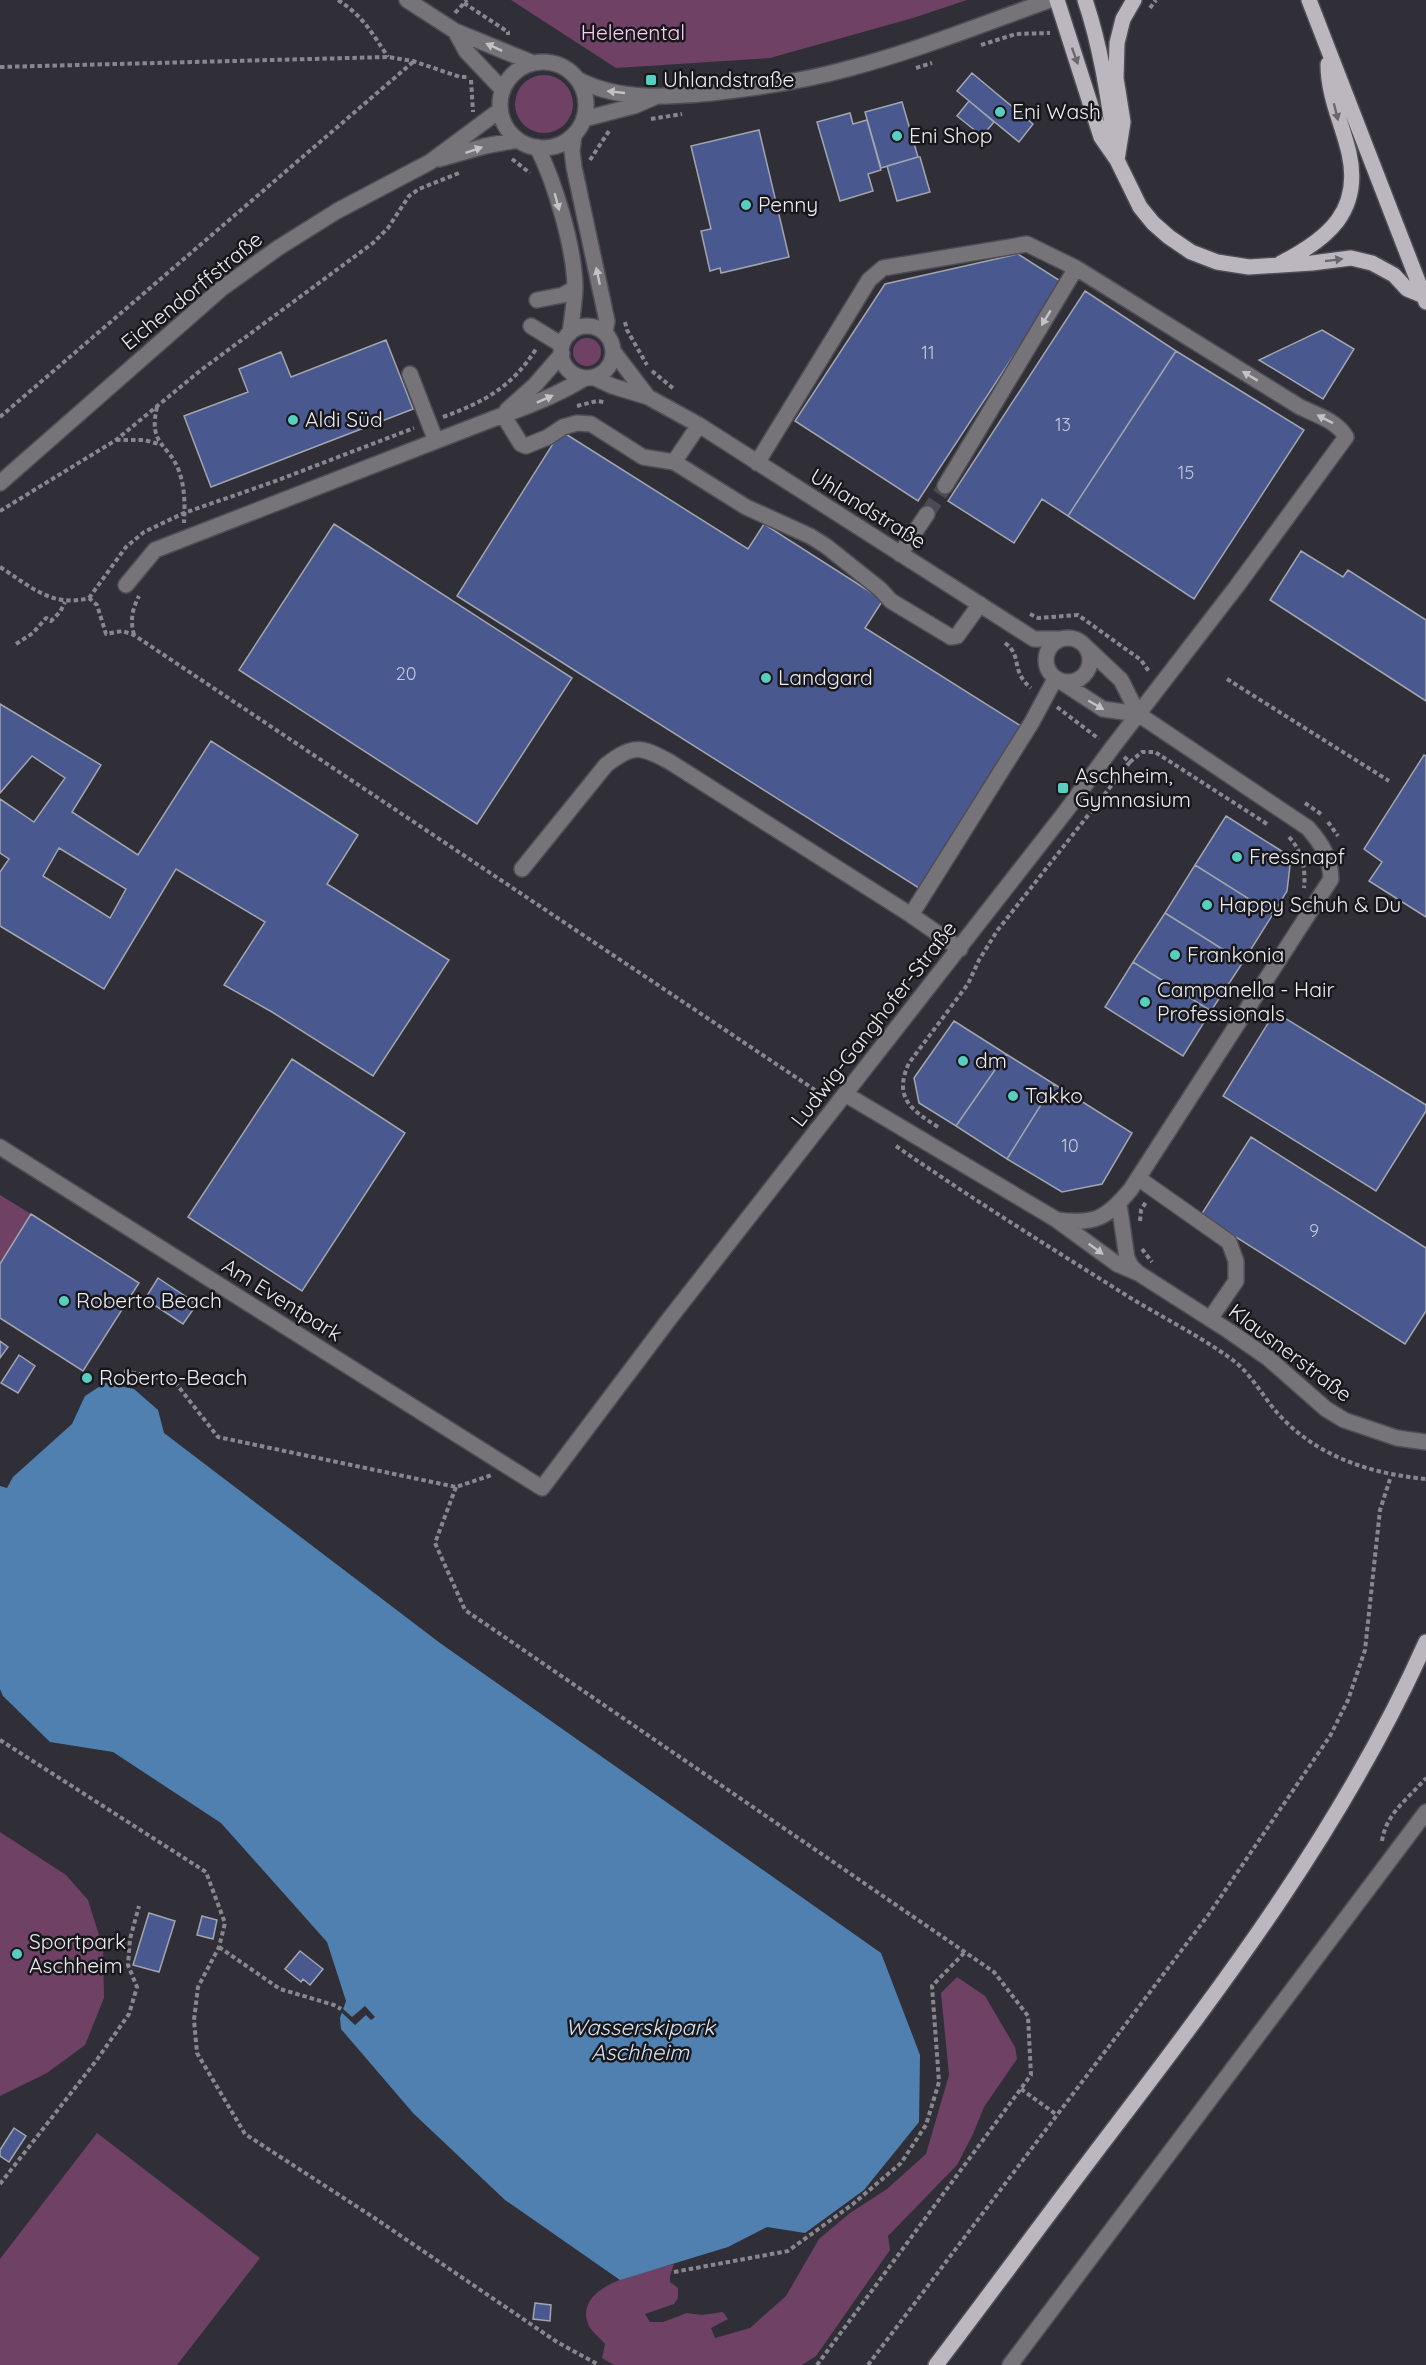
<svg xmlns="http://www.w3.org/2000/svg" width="1426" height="2365" font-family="Quicksand,sans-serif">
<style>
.green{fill:#6e4165}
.water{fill:#4f80af}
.pier{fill:#302f37}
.building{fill:#49598f;stroke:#a1a5ae;stroke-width:1.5;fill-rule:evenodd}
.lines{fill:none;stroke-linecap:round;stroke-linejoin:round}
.minor-tunnel{stroke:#4c4b53;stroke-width:15;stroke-dasharray:15 8;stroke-linecap:butt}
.minor-casing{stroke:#4e4d55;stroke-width:18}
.major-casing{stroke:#4e4d55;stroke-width:18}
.path{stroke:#88878e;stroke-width:4;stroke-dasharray:4.5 3;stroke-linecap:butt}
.minor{stroke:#767478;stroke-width:15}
.major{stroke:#bcb7bf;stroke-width:15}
.oneway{fill:#c3c2c7}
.oneway2{fill:#6a676d}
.poi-dot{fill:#58cec0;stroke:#18171b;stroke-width:2}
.labels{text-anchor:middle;stroke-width:5;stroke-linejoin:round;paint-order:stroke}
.number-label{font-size:18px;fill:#c3c7d8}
.park-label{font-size:21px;fill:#fdcdf2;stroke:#18171b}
.poi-label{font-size:21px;fill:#ececf1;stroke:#18171b;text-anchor:start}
.street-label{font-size:21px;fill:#ececf1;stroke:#18171b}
.water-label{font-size:22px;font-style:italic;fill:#d5e3f1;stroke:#18171b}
</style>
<rect width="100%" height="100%" fill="#302f37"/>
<!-- green -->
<path class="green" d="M511,0H967L913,18L770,58L616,68Z
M515 104a29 29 0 1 1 58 0a29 29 0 1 1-58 0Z
M573 352a14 14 0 1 1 28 0a14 14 0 1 1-28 0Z
M0,1195L31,1214L0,1264Z
M0,1832L66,1875L88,1900L103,1948L104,1998L85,2045L47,2073L0,2096Z
M957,1977L985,1996L1015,2047L1017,2059L984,2107L973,2134L957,2165L888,2236L890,2250L816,2356L802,2365H614L602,2358L605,2344C600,2338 592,2332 589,2326C570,2284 649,2271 674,2264L670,2276V2282L678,2288V2298L674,2304L645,2314L650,2322H663L687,2313L702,2315L723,2312L728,2319L711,2328L715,2338L750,2328L786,2296L819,2239L850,2213L887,2189L926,2154L949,2075L941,1993Z
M97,2133L260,2258L177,2365H0V2259Z"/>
<!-- water -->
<path class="water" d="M105,1383L134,1389L158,1410L164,1433L440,1643L881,1953L920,2055L919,2122L864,2190L805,2233L767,2227L728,2247L620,2280L505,2200L413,2113L341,2029L340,2018L346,2001L327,1942L221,1823L113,1752L50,1742L3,1696L0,1689V1486L7,1488L13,1477L72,1424L85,1396Z"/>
<!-- pier -->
<path class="pier" d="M365,2006L375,2017L371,2020L366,2015L355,2025L340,2011L342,2008L352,2017Z"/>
<!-- building -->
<path class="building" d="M972,73L1033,124L1019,142L957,91Z
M969,101L994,122L982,136L957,116Z
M902,102L918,157L881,168L865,112Z
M850,113L853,124L867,120L881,170L868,174L873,191L840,201L817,122Z
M759,130L789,257L721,273L720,268L710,271L701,231L711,229L691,146Z
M918,157H920L930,192L897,201L887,166Z
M1018,254L1062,282L918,501L795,421L885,284Z
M1085,291L1176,351L1068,516L1042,499L1014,543L948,501Z
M1322,330L1354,349L1323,399L1259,360Z
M386,340L413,409L211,487L184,416L248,392L239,369L281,352L291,377Z
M1176,351L1304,430L1194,599L1068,516Z
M561,431L748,549L764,524L883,600L865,628L1024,728L922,890L457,596Z
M334,524L572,678L477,824L239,670Z
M1301,551L1343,577L1348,570L1426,620V701L1270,600Z
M0,704L101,765L72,812L138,855L211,741L358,835L327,884L449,960L373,1076L272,1012L224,985L265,922L176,869L104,989L0,926V872L9,859L0,853V799L34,822L65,778L32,756L0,793ZM59,848L126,889L110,918L43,876Z
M1424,755L1426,756V917L1369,881L1382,862L1364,849Z
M1226,816L1291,857L1287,891L1273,914L1195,865Z
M1195,865L1273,914L1243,962L1165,913Z
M1165,913L1243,962L1211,1011L1133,962Z
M1133,962L1211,1011L1183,1056L1105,1007Z
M1275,1012L1426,1105V1111L1376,1191L1223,1096Z
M954,1021L1006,1054L956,1126L919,1103L914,1078Z
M1006,1054L1054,1084L1007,1159L956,1126Z
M292,1059L405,1133L302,1291L188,1217Z
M1054,1084L1132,1133L1102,1184L1062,1192L1007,1159Z
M1251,1137L1426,1248V1311L1405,1344L1201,1215Z
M31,1214L139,1283L83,1371L0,1318V1264Z
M158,1278L197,1304L183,1324L145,1299Z
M0,1341L8,1347L0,1358Z
M19,1355L35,1366L18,1393L1,1383Z
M149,1913L175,1921L159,1972L133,1965Z
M202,1916L217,1920L213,1939L197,1935Z
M300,1951L323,1969L310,1985L303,1979L301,1982L285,1969Z
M14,2128L26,2136L9,2162L0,2156V2150Z
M535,2303L551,2305L550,2321L533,2319Z"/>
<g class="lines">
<!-- minor-tunnel -->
<path class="minor-tunnel" d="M927,514L945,486"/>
<defs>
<path id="minor" d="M407,0L455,31L533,63
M455,31L466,51L503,90
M500 105a43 43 0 1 1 86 0a43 43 0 1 1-86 0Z
M579,80C619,101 668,97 712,93C757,88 803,81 847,69C916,51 983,24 1050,0
M584,119L634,106L655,97
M574,135L572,151L574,167L607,321L605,333
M537,147C555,182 574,247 575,286C575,301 572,317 570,333
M439,159L485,146L518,140
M537,300L563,295L575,288
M531,326L562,345
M561 352a26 26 0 1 1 52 0a26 26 0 1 1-52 0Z
M613,351L648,397
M410,374L436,441
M593,377L612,386L648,397L699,425L1034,639H1061
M507,410L535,385L562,354
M503,415L521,444L526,446L548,437L563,427L577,423L591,424L643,457L674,462
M699,425L674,462L746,507L810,536L826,546L880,589L891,601L951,637L957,636L980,604
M0,483L221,289L278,248L337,211L430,162L500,110
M945,486L1076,268
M900,554L927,514
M126,585L155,550L503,415C532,405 559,394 585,378
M1046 660a22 22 0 1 1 44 0a22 22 0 1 1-44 0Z
M1086,647L1121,680L1138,714
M522,869L606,765C633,744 641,746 670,762L911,915L960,949
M911,915L1032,722L1055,679
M845,1094L1057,1220C1095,1225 1107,1218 1131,1189L1331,879C1330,857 1322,844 1308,828L1138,714L1103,709L1060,681
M0,1147L542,1488L670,1318L1066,811L1112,748L1237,586L1346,437C1337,421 1317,415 1300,407L1076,268L1027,244L883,268L869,280L757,463
M1138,1178L1229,1242L1236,1261V1281L1210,1319
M1119,1204L1127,1258L1131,1266L1138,1273
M1058,1221L1117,1264L1138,1273L1229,1331L1268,1358L1326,1409L1344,1420L1397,1438L1426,1442
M1010,2365L1426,1812"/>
<path id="major" d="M1057,0L1101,137L1117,160L1140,207L1153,223L1169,237L1191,252L1217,262L1249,267L1312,263L1351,258L1372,263L1394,275L1407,289L1424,296
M1085,0C1101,47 1108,97 1115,145
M1309,0L1426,302
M1117,160L1123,122L1116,78L1117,43L1123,19L1134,0
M1281,263C1328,239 1362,211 1349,153C1342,123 1328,96 1328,64
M936,2365C994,2289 1050,2212 1108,2136C1227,1980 1346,1822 1426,1642"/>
</defs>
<!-- minor casing -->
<use href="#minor" class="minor-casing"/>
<!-- major casing -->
<use href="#major" class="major-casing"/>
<!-- path -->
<path class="path" d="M338,0C363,16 372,33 388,57
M464,3L508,32V35
M1150,8L1156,0
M455,13L467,0
M981,45L1016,34L1050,33
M0,67L388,57L413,61L460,77H467
M916,68L932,63
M471,80L473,112
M651,119L682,114
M512,159L530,173
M590,160L609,131
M625,322L627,330L647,365
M652,371L674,389
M577,406L597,401L604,402
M157,407C148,446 168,442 179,471C185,488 185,505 184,523
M0,417L413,62
M443,417C484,402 512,387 536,349
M116,440H144L159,444
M0,511L116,440L201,370L373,243L388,228L409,196L419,189L459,173
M0,567C30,586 52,608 89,598L97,605L106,634L122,631L134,635L824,1096
M89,598L126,547L144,532L184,513L273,482L414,428
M1030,614L1038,618L1078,615L1141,660L1150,673
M134,635C130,620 132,610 139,596
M1005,643C1023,656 1010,671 1031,688
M16,644L33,633L46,618L51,621L60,612L65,602
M1227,679L1389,781
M1057,707L1099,739
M1124,757L1130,762L1142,752H1155L1267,824
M1305,803L1321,814
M1328,822L1338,836
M1289,837C1302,851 1306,869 1304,888
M938,1127C911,1110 893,1097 909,1063L968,984L979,960L997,931L1130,762
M896,1146C972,1199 1051,1248 1129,1297C1162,1317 1198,1335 1230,1358C1253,1374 1263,1399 1283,1419C1321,1458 1373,1474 1426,1479
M1140,1221L1141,1210L1146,1202
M1142,1249L1152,1262
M124,1371L174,1381L218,1437L456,1487L492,1475
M456,1487L435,1543L465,1610L994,1972L1028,2016L1031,2075L817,2365
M0,1740L206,1872L225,1923L219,1947L198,1987L194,2020L197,2053L245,2134L373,2217L557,2342L599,2365
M1382,1841C1386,1813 1409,1798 1426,1778
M219,1947L280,1989L334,2005L341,2009
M1021,2089L1057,2115
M0,2184L96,2061L129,2014L137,1987L128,1965L130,1939L139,1906
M674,2272L788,2251L853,2204L901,2163L926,2125L939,2082L932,1986L965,1952
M868,2365L1209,1914L1330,1736L1348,1700L1365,1650L1380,1510L1391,1476"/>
<!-- minor -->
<use href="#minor" class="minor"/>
<!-- major -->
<use href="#major" class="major"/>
</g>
<!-- one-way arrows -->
<defs><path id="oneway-solid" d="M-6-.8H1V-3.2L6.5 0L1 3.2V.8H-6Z" transform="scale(1.5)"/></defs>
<g class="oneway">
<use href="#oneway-solid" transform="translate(494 47) rotate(-155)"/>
<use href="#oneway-solid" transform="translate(616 92) rotate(-174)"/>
<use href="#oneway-solid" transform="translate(474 150) rotate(-19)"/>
<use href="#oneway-solid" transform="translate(557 202) rotate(75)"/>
<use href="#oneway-solid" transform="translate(598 276) rotate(-102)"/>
<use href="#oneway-solid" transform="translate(1046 318) rotate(121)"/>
<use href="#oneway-solid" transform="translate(1250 376) rotate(-149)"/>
<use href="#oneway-solid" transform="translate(545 399) rotate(-24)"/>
<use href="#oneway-solid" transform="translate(1325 419) rotate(-153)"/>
<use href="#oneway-solid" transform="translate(1096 705) rotate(30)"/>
<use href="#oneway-solid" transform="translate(1096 1249) rotate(36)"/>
</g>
<g class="oneway2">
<use href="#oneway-solid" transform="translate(1075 56) rotate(70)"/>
<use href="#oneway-solid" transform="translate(1336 112) rotate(76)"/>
<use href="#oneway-solid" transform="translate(1334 260) rotate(-7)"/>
</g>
<!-- markers -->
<g class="poi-dot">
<rect x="645" y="74" width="12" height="12" rx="3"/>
<circle cx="1000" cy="112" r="6"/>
<circle cx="897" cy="136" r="6"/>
<circle cx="746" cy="205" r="6"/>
<circle cx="293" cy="420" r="6"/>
<circle cx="766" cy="678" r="6"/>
<rect x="1057" y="782" width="12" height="12" rx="3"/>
<circle cx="1237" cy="857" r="6"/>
<circle cx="1207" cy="905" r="6"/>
<circle cx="1175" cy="955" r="6"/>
<circle cx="1145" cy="1002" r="6"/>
<circle cx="963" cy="1061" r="6"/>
<circle cx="1013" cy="1096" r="6"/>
<circle cx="64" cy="1301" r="6"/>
<circle cx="87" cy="1378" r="6"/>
<circle cx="17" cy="1954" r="6"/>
</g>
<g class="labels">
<!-- number labels -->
<g class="number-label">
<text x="928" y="359">11</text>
<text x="1063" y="431">13</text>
<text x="1186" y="479">15</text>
<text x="406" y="680">20</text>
<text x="1070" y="1152">10</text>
<text x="1314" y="1237">9</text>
</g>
<!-- park labels -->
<g class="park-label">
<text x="633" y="40">Helenental</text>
</g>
<!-- poi labels -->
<g class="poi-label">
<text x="663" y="87">Uhlandstraße</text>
<text x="1012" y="119">Eni Wash</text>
<text x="909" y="143">Eni Shop</text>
<text x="758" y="212">Penny</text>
<text x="305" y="427">Aldi Süd</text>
<text x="778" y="685">Landgard</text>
<text x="1075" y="783">Aschheim,<tspan x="1075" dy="24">Gymnasium</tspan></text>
<text x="1249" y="864">Fressnapf</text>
<text x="1219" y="912">Happy Schuh &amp; Du</text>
<text x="1187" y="962">Frankonia</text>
<text x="1157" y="997">Campanella - Hair<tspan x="1157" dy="24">Professionals</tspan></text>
<text x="975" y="1068">dm</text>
<text x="1025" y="1103">Takko</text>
<text x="76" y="1308">Roberto Beach</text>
<text x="99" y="1385">Roberto-Beach</text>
<text x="29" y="1949">Sportpark<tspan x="29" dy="24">Aschheim</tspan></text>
</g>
<!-- street labels -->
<g class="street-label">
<text transform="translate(192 291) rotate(-39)" y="7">Eichendorffstraße</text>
<text transform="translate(868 509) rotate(32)" y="7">Uhlandstraße</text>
<text transform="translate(874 1024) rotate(-52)" y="7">Ludwig-Ganghofer-Straße</text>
<text transform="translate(282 1300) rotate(32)" y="7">Am Eventpark</text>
<text transform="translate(1290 1353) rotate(37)" y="7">Klausnerstraße</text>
</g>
<!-- water labels -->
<g class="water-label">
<text x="640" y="2035">Wasserskipark<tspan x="640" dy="25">Aschheim</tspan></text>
</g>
</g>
</svg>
